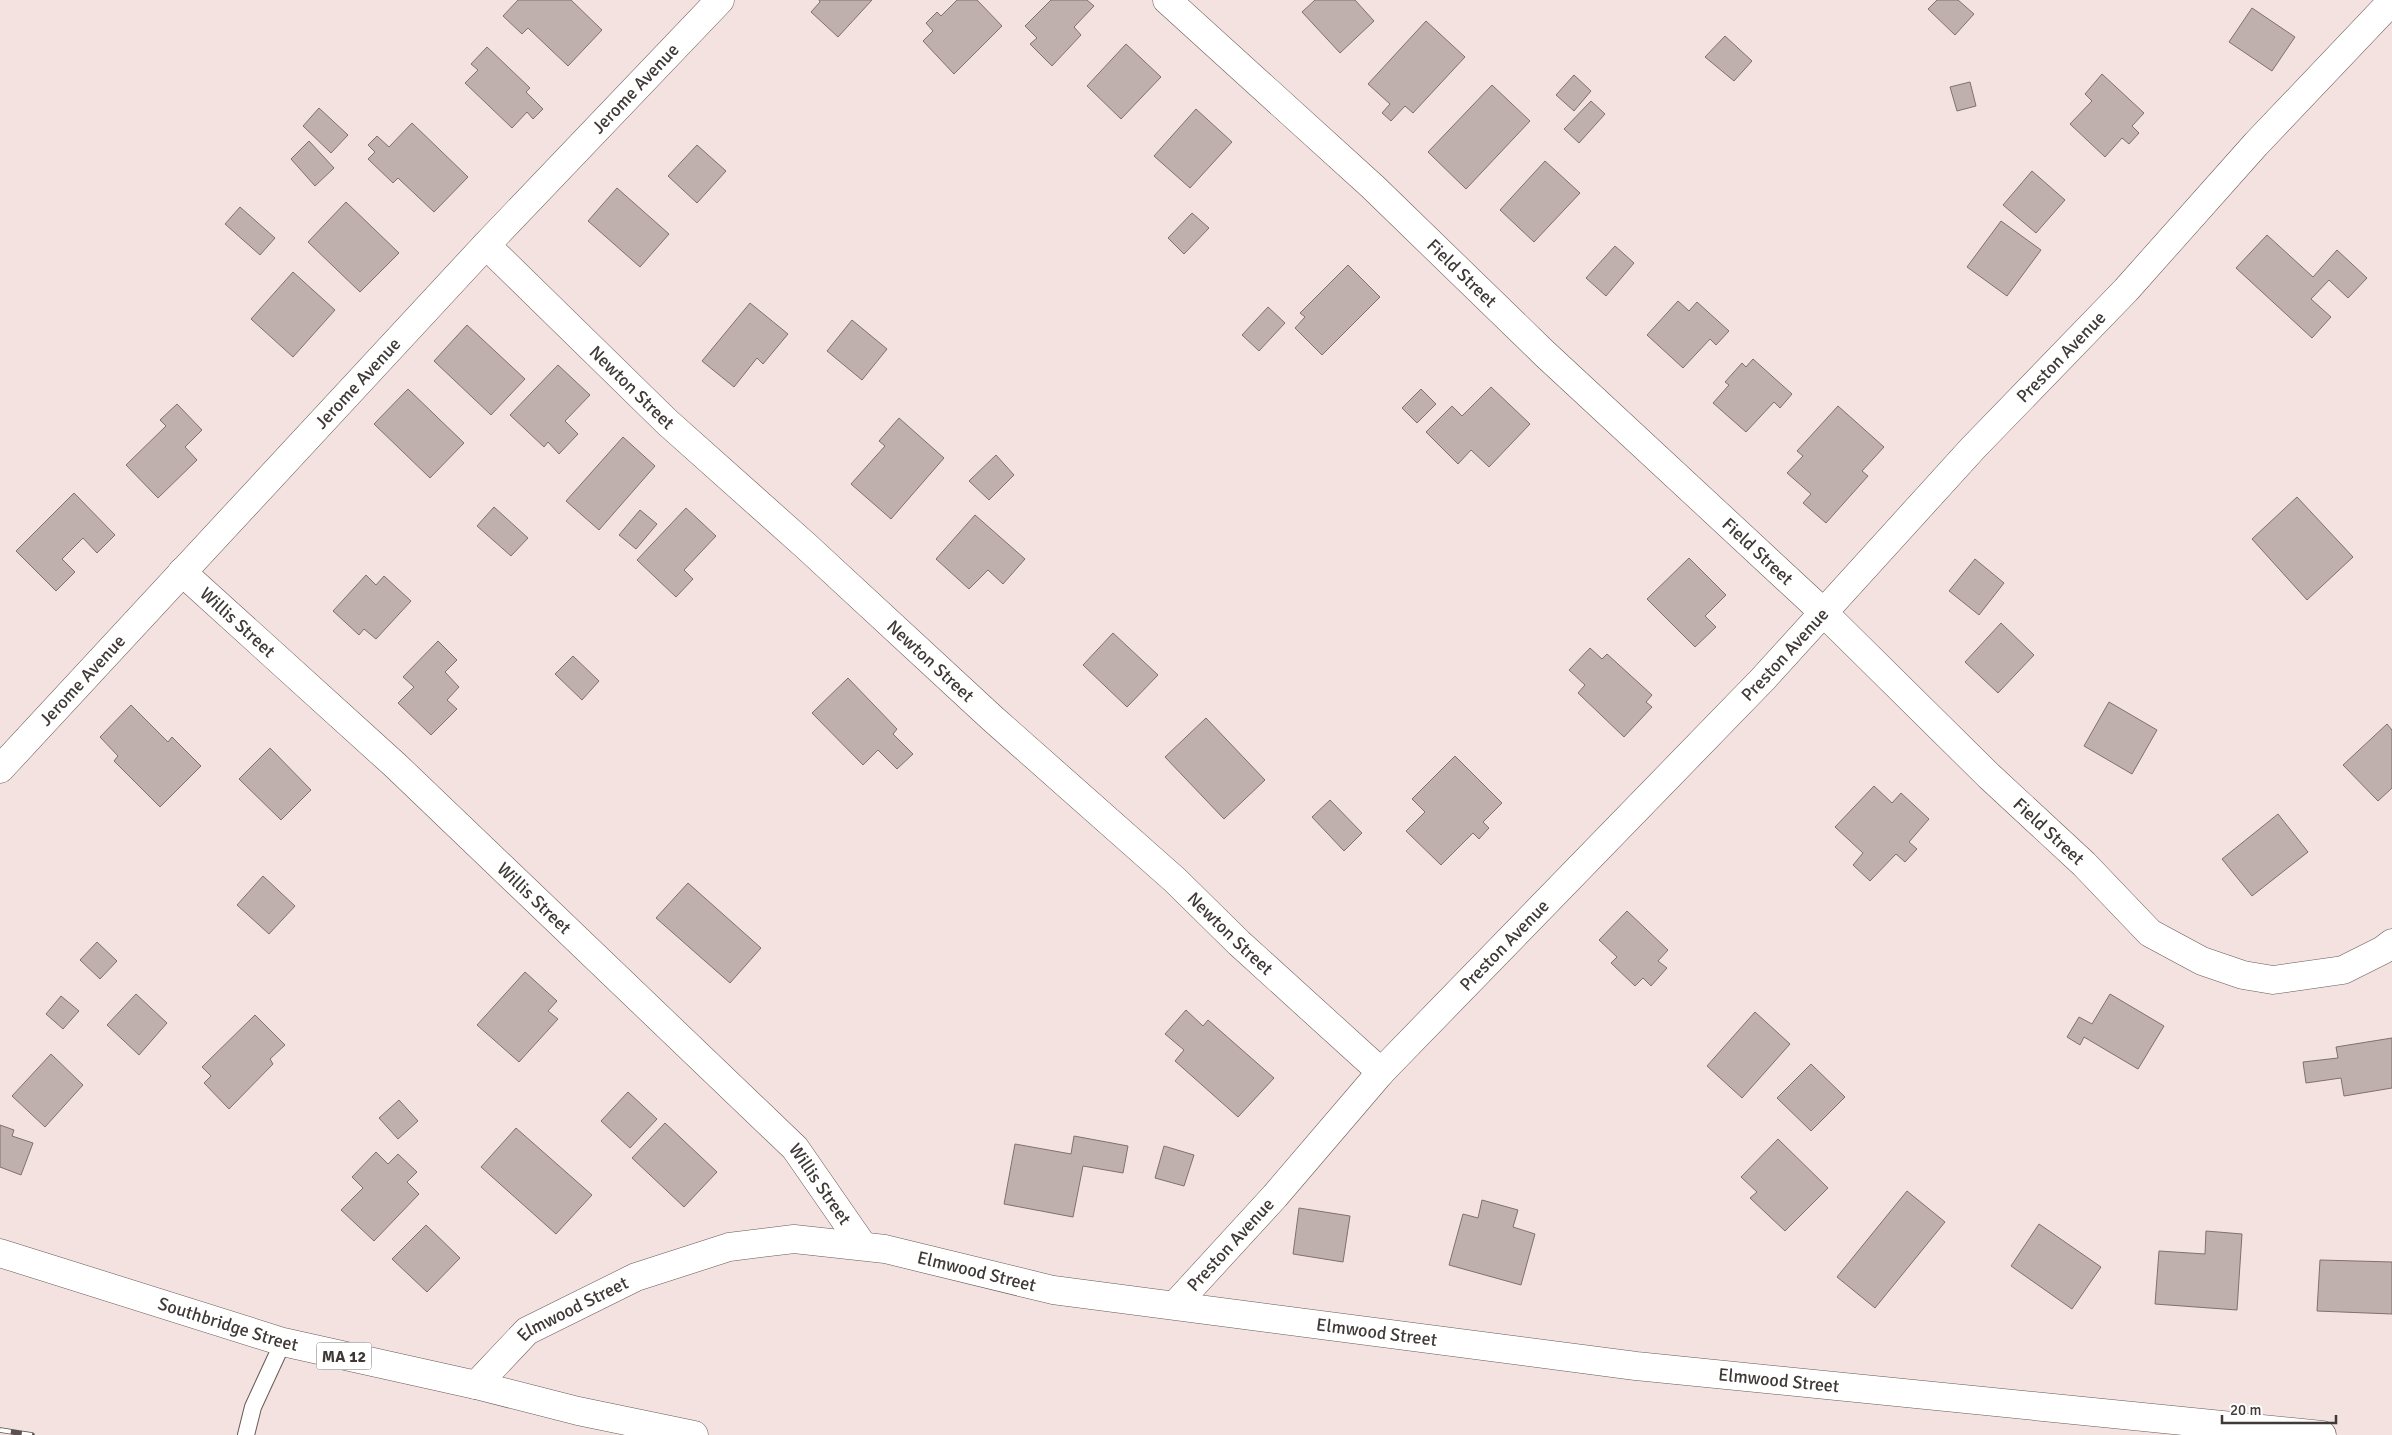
<svg xmlns="http://www.w3.org/2000/svg" width="2392" height="1435" font-family="Signika,sans-serif">
<style>
.building{fill:#c0b0ad;stroke:#7f706e}
.lines{fill:none;stroke-linecap:round;stroke-linejoin:round}
.lane-casing{stroke:#675956;stroke-width:18}
.street-casing{stroke:#675956;stroke-width:29}
.primary-casing{stroke:#675956;stroke-width:29}
.lane{stroke:#fff;stroke-width:16}
.street{stroke:#fff;stroke-width:28}
.primary{stroke:#fff;stroke-width:28}
.rail-casing{stroke:#5a5250;stroke-width:5.5}
.rail{stroke:#fff;stroke-width:4;stroke-dasharray:11;stroke-linecap:butt}
.labels{text-anchor:middle;stroke-width:4;stroke-linejoin:round;paint-order:stroke}
.shield{fill:#fff;stroke:#797473;stroke-width:1}
.shield-label{font-size:16px;font-weight:bold;fill:#3f3937}
.street-label{font-size:18px;fill:#3f3937;stroke:#fff}
</style>
<rect width="100%" height="100%" fill="#f3e2df"/>
<!-- building -->
<path class="building" d="M518,0H571L602,30L568,66L528,28L522,34L503,16Z
M819,0H872L838,37L811,12L820,2Z
M957,0H977L1002,26L954,74L923,41L933,31L926,23L937,12L941,16Z
M1051,0H1087L1094,6L1074,27L1081,35L1052,66L1030,44L1037,38L1025,26Z
M1315,0H1355L1374,21L1340,53L1302,12Z
M1937,0H1958L1974,14L1955,35L1928,9Z
M2252,8L2295,37L2272,71L2229,42Z
M1426,21L1465,57L1413,113L1405,106L1391,121L1382,113L1390,104L1368,84Z
M1725,36L1752,61L1734,81L1705,57Z
M1126,44L1161,77L1121,119L1087,86Z
M487,47L530,88L526,92L543,109L533,119L527,112L512,128L465,83L478,70L471,64Z
M2102,74L2144,113L2132,126L2139,133L2129,144L2122,138L2105,157L2070,124L2092,101L2085,94Z
M1574,75L1591,91L1574,111L1556,95Z
M1970,82L1976,106L1957,111L1950,87Z
M1492,85L1530,121L1466,189L1428,152Z
M1591,101L1605,114L1579,143L1564,129Z
M319,108L348,135L331,153L303,126Z
M1196,109L1232,142L1190,188L1154,156Z
M412,123L468,177L434,212L398,178L393,183L368,159L375,152L368,145L377,136L389,147Z
M309,141L334,168L315,186L291,159Z
M697,145L726,171L697,203L668,176Z
M1545,161L1580,193L1534,242L1500,210Z
M2032,171L2065,200L2036,233L2003,205Z
M617,188L669,234L640,267L588,221Z
M346,202L399,253L360,292L308,242Z
M240,207L275,238L260,255L225,224Z
M1192,213L1209,228L1184,254L1168,238Z
M2001,221L2041,250L2007,296L1967,267Z
M2267,235L2313,277L2337,250L2367,278L2348,298L2329,280L2311,299L2331,317L2312,338L2236,268Z
M1615,246L1634,263L1606,296L1586,278Z
M1348,265L1380,297L1322,355L1295,328L1305,317L1300,313Z
M293,272L335,310L293,357L251,319Z
M1678,301L1689,311L1697,302L1729,331L1716,345L1710,339L1683,368L1647,335Z
M750,303L788,334L763,364L757,358L734,387L702,361Z
M1268,307L1285,323L1259,351L1242,335Z
M852,320L887,349L862,380L827,351Z
M467,325L525,379L491,415L434,361Z
M1753,359L1792,394L1780,408L1774,402L1746,432L1713,403L1729,385L1725,382L1742,363L1746,367Z
M558,365L590,395L565,421L578,434L559,454L548,442L544,447L510,415Z
M1491,387L1530,424L1489,467L1471,450L1458,464L1426,432L1452,406L1462,416Z
M408,389L464,443L430,478L374,424Z
M1421,389L1436,404L1417,423L1402,408Z
M177,404L202,430L185,447L197,460L158,498L126,465L166,426L160,420Z
M1838,406L1884,447L1862,471L1868,476L1826,523L1803,503L1811,494L1787,473L1803,456L1797,451Z
M899,418L944,458L891,519L851,484L885,446L879,441Z
M623,437L655,466L599,530L566,501Z
M996,455L1014,475L989,500L969,481Z
M74,493L115,535L97,553L83,538L62,559L75,572L56,591L16,551Z
M2297,497L2353,557L2307,600L2252,539Z
M494,507L528,538L511,556L477,526Z
M686,508L716,536L684,570L693,579L676,597L637,560Z
M640,510L657,524L636,549L619,535Z
M975,515L1025,559L1003,584L988,570L969,589L936,559Z
M1689,558L1726,595L1705,616L1716,627L1695,647L1647,599Z
M1975,559L2004,583L1979,615L1949,591Z
M366,575L376,585L384,576L411,601L376,639L364,629L359,635L333,611Z
M2001,623L2034,655L1998,693L1965,662Z
M1113,633L1158,675L1127,707L1083,665Z
M438,641L457,660L445,672L459,687L447,700L457,709L431,735L398,703L414,687L403,677Z
M1590,648L1602,659L1607,654L1652,695L1646,702L1652,707L1624,737L1578,693L1585,685L1569,670Z
M573,656L599,681L582,700L555,674Z
M848,678L897,729L893,734L913,754L897,769L878,750L863,765L812,713Z
M2109,702L2157,730L2132,774L2084,746Z
M131,705L168,742L172,737L201,766L160,807L114,761L118,756L100,737Z
M1206,718L1265,780L1224,819L1165,757Z
M2387,724L2392,730V788L2378,801L2343,765Z
M270,748L311,790L281,820L239,779Z
M1455,756L1502,803L1483,822L1489,828L1479,839L1473,833L1441,865L1406,831L1425,812L1412,799Z
M1874,786L1892,803L1901,793L1929,819L1909,842L1917,849L1905,862L1896,854L1870,881L1853,865L1863,853L1835,827Z
M1330,800L1362,833L1344,851L1312,817Z
M2278,814L2308,852L2252,896L2222,859Z
M263,876L295,906L269,934L237,905Z
M688,883L761,948L730,983L656,918Z
M1627,911L1668,950L1658,961L1667,968L1651,986L1643,978L1635,986L1611,963L1617,957L1599,940Z
M97,942L117,961L100,979L80,960Z
M525,972L557,1001L548,1011L558,1019L519,1062L477,1025Z
M136,994L167,1023L139,1055L107,1025Z
M2110,994L2164,1026L2138,1069L2084,1037L2080,1045L2067,1037L2079,1017L2092,1024Z
M61,996L79,1011L63,1029L46,1014Z
M1186,1010L1203,1026L1208,1020L1274,1078L1238,1117L1175,1061L1184,1050L1165,1034Z
M1755,1012L1790,1044L1742,1098L1707,1066Z
M255,1015L285,1045L270,1059L273,1064L229,1109L204,1083L211,1076L202,1067Z
M2392,1038V1088L2344,1096L2341,1078L2306,1083L2303,1062L2338,1058L2336,1047Z
M51,1054L83,1085L45,1127L12,1096Z
M1811,1064L1845,1097L1811,1131L1777,1098Z
M628,1092L657,1119L630,1148L601,1121Z
M399,1100L418,1121L398,1139L379,1118Z
M665,1123L717,1172L684,1207L632,1158Z
M0,1125L14,1130L12,1136L33,1143L21,1175L0,1167Z
M516,1128L592,1195L556,1234L481,1167Z
M1074,1136L1128,1146L1123,1173L1083,1166L1073,1217L1004,1204L1015,1144L1071,1154Z
M1778,1139L1828,1188L1785,1231L1750,1198L1757,1192L1741,1177Z
M1164,1146L1194,1155L1184,1186L1155,1178Z
M376,1152L388,1164L398,1154L417,1172L407,1182L419,1194L374,1241L341,1210L363,1188L352,1177Z
M1907,1191L1945,1222L1875,1308L1837,1277Z
M1482,1200L1518,1210L1513,1227L1535,1234L1521,1285L1449,1265L1463,1214L1478,1218Z
M1299,1208L1350,1216L1343,1262L1293,1254Z
M2039,1224L2101,1267L2072,1309L2011,1266Z
M426,1225L460,1258L427,1292L392,1259Z
M2206,1231L2242,1234L2237,1310L2155,1304L2159,1251L2205,1254Z
M2320,1260L2392,1262V1314L2317,1311Z"/>
<g class="lines">
<defs>
<path id="lane" d="M246,1435L253,1407L283,1342"/>
<g id="street">
<path id="s1" d="M1167,0L1373,187L1545,354L1823,612L1989,776L2084,864L2150,933L2202,961L2243,975L2273,980L2343,970L2383,950L2392,943"/>
<path id="s2" d="M486,245L667,422L806,546L992,718L1175,880L1239,943L1381,1072"/>
<path id="s3" d="M182,572L395,765L795,1148L863,1246"/>
<path id="s4" d="M0,769L486,245L720,0"/>
<path id="s5" d="M1175,1305L1275,1196L1381,1072L1763,679L1973,448L2126,290L2256,144L2392,1"/>
<path id="s6" d="M476,1385L527,1331L636,1277L729,1247L794,1239L885,1249L1053,1290L1636,1366L2322,1435"/>
</g>
<g id="primary">
<path id="s7" d="M0,1253L283,1342L476,1385L578,1411L694,1435"/>
</g>
</defs>
<!-- lane casing -->
<use href="#lane" class="lane-casing"/>
<!-- street casing -->
<use href="#street" class="street-casing"/>
<!-- primary casing -->
<use href="#primary" class="primary-casing"/>
<!-- lane -->
<use href="#lane" class="lane"/>
<!-- street -->
<use href="#street" class="street"/>
<!-- primary -->
<use href="#primary" class="primary"/>
<defs>
<path id="rail" d="M0,1430L32,1435"/>
</defs>
<!-- rail casing -->
<use href="#rail" class="rail-casing"/>
<!-- rail -->
<use href="#rail" class="rail"/>
</g>
<g class="labels">
<!-- shield labels -->
<rect class="shield" x="316.5" y="1342.5" width="55" height="27" rx="4"/>
<g class="shield-label">
<text x="344" y="1362">MA 12</text>
</g>
<!-- street labels -->
<g class="street-label">
<text dy="6" stroke="none"><textPath href="#s4" startOffset="931">Jerome Avenue</textPath></text>
<text dy="6" stroke="none"><textPath href="#s1" startOffset="402">Field Street</textPath></text>
<text dy="6" stroke="none"><textPath href="#s5" startOffset="1298">Preston Avenue</textPath></text>
<text dy="6" stroke="none"><textPath href="#s4" startOffset="526">Jerome Avenue</textPath></text>
<text dy="6" stroke="none"><textPath href="#s2" startOffset="204">Newton Street</textPath></text>
<text dy="6" stroke="none"><textPath href="#s1" startOffset="808">Field Street</textPath></text>
<text dy="6" stroke="none"><textPath href="#s3" startOffset="75">Willis Street</textPath></text>
<text dy="6" stroke="none"><textPath href="#s5" startOffset="892">Preston Avenue</textPath></text>
<text dy="6" stroke="none"><textPath href="#s2" startOffset="609">Newton Street</textPath></text>
<text dy="6" stroke="none"><textPath href="#s4" startOffset="121">Jerome Avenue</textPath></text>
<text dy="6" stroke="none"><textPath href="#s1" startOffset="1212">Field Street</textPath></text>
<text dy="6" stroke="none"><textPath href="#s3" startOffset="480">Willis Street</textPath></text>
<text dy="6" stroke="none"><textPath href="#s2" startOffset="1014">Newton Street</textPath></text>
<text dy="6" stroke="none"><textPath href="#s5" startOffset="488">Preston Avenue</textPath></text>
<text dy="6" stroke="none"><textPath href="#s3" startOffset="885">Willis Street</textPath></text>
<text dy="6" stroke="none"><textPath href="#s5" startOffset="82">Preston Avenue</textPath></text>
<text dy="6" stroke="none"><textPath href="#s6" startOffset="545">Elmwood Street</textPath></text>
<text dy="6" stroke="none"><textPath href="#s6" startOffset="125">Elmwood Street</textPath></text>
<text dy="6" stroke="none"><textPath href="#s7" startOffset="239">Southbridge Street</textPath></text>
<text dy="6" stroke="none"><textPath href="#s6" startOffset="950">Elmwood Street</textPath></text>
<text dy="6" stroke="none"><textPath href="#s6" startOffset="1355">Elmwood Street</textPath></text>
</g>
</g>
<!-- scale -->
<path d="M2222 1415v8h114v-8" fill="none" stroke="#3f3937" stroke-width="2.5"/>
<text x="2230" y="1415" font-size="15" fill="#3f3937" stroke="#ffffff" stroke-width="4" paint-order="stroke">20 m</text>
</svg>
